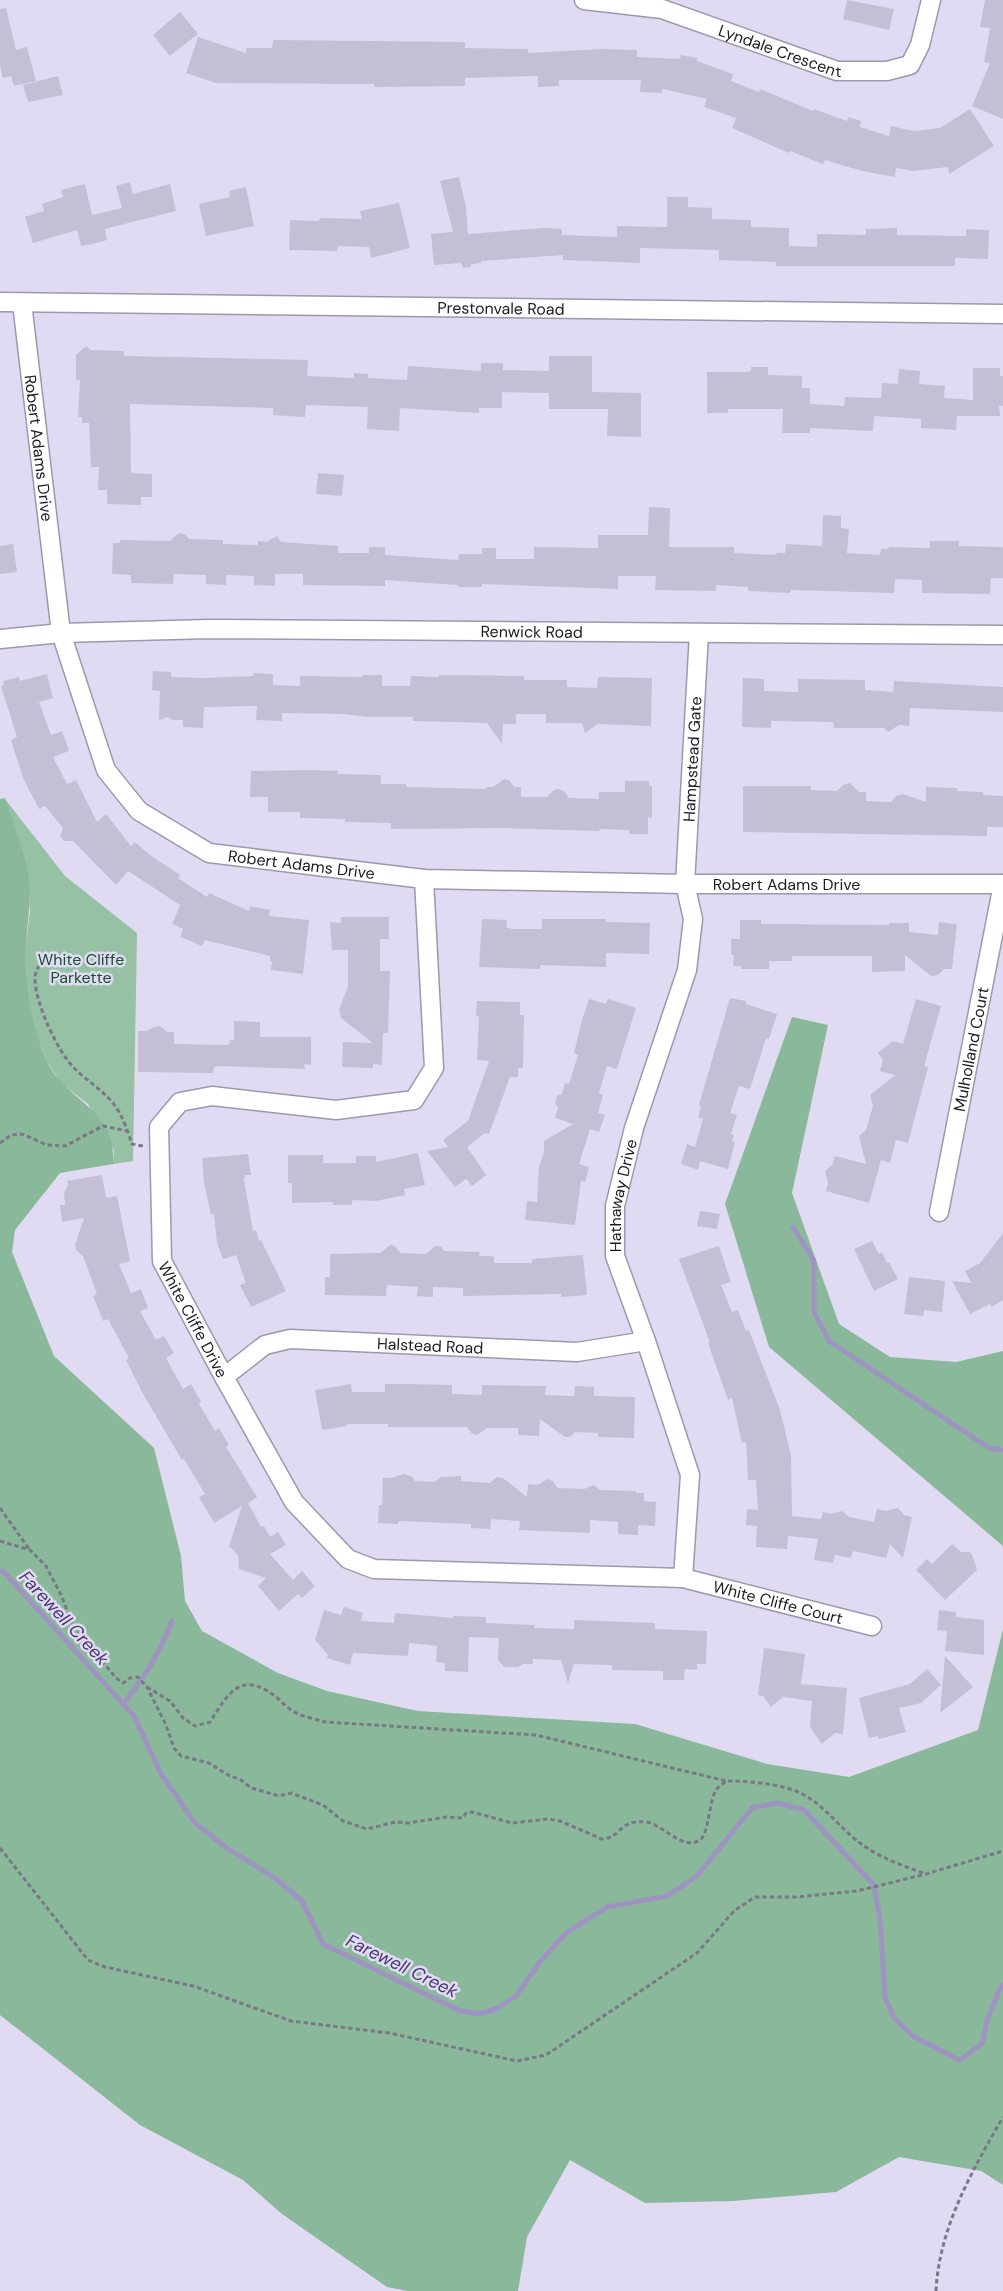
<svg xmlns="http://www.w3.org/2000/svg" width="1003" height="2291" font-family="'DM Sans',sans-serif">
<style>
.green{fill:#96c1a5}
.forest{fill:#8ab89a}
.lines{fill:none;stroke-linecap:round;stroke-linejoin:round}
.stream{stroke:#9f94c1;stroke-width:5}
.building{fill:#c5bfd6}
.minor-casing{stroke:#9d98ad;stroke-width:21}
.path{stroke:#7a7786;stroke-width:3;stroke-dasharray:4.5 3;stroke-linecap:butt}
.minor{stroke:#fff;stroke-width:18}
.labels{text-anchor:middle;stroke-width:5;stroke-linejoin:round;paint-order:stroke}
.street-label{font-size:16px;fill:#1d1b23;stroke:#e0dbf2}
.park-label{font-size:16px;fill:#184f31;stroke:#e0dbf2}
.water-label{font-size:18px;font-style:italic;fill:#48366f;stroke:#e0dbf2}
</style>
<rect width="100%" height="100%" fill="#e0dbf2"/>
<!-- green -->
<path class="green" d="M5,799L65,876L137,933L133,1161L113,1164L114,1150L88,1104L61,1083L47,1062L33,1025L25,982L26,944L30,912L29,877Z"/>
<!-- forest -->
<path class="forest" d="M5,798C13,823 25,852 29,877C32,900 27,923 26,946C24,985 31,1020 45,1057C61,1100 118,1107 113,1164L60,1173L15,1230L12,1252L54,1356L154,1448L181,1556L185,1601L202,1631L278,1673L327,1691L418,1711L635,1724L767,1764L849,1777L978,1730L1003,1629V2185L981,2171L899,2157L836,2192L733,2201L645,2203L570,2160L527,2237L518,2291H408L387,2287L282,2214L243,2180L140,2125L0,2015V799Z
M792,1017L828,1025L792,1193L839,1324L890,1357L956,1362L1003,1351V1546L769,1347L725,1204Z"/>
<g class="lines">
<!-- stream -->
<path class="stream" d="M793,1227L814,1261V1312L829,1341L989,1448L1003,1450
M0,1571L4,1572L134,1716L161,1774L195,1823L227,1848L275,1878L302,1901L323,1944L458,2010L478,2014L496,2009L516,1996L539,1963L566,1933L607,1907L667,1896L697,1876L752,1808L778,1803L804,1810L874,1885L880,1919L885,1997L894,2018L913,2036L959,2060L982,2044L987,2021L1000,1988L1003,1985
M123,1704C146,1675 158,1656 172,1621"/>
</g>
<!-- building -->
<path class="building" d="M847,0L894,9L889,30L843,19Z
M985,0H1003V119L972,106L990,63L984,62L990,28L980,27Z
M6,8L16,50L27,47L36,81L14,86L11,76L3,78L0,65V9Z
M180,12L198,34L170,56L153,35Z
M198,37L246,53V48H272L273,40L465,42V48L528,49V53L601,49L637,50V57L680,59L681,55L697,58V61L733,74L731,81L759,92L760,89L813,111L814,109L847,121L848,117L861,121L860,127L889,136L891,126L914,131L940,128L970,109L994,146L949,174L948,167L913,171L896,168L895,177L862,171L825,160L823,164L790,151L789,153L732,128L736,118L704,107L707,99L662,89V93L640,92L641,80H559V86L538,87V76L465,78V86L374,87V84L216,83L186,73Z
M58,76L63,95L28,102L23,85Z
M459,177L466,207L468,234L544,228L562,229V235L617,237V226L667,227V197H688V207L712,208V219L751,220V227L789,228V246L817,247V234L866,235V229L897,228V235L966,236V229L989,230L988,259L955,258V266H776V262L719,260V250L640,248V263L563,260V255L481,261V263L471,264V267L463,268L461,263L434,265L431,234L453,232L440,181Z
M130,182L133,194L170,184L176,211L105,229L107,240L92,244L81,246L77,230L33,243L25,217L44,211L42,204L63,197L61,190L85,184L92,215L122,208L116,186Z
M246,187L254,226L206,236L199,204L230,197L229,191Z
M399,203L410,248L371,258L369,247L338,246L337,251L289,250L290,220L319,221L320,218L362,219L360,211Z
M86,346L91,350L124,351V356L308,360L307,376L354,378V373L368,374V378L407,380L408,366L481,371V363H503V370L549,371V356H592V392L641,393V437L607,436L608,409H549V393L502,392V408H479V413L400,408L399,431L367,429L368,407L306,405L305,417L273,415V408L130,404L131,473L152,474V497H141V505L107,504V490H98L99,467H91L89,423H82V417H78L80,380H76V355Z
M751,367H768V375L802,376V388H810V404L844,406L845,397L881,398L882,383L898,384L899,369L920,371L919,384L945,386L944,398L973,400V368H1000V376H1003V406H999L1000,416H957L956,430L921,428V419L874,416L873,431L810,428V433H782L783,409H728V413H707V372H746L751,371Z
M318,473L344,475L342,496L316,494Z
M649,507L670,508L669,547H734V553L776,555L777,553H785L786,544L822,546L823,515L841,516V528L849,529L847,553L880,555L881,549H888L889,547L930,548V541H959V546L1003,547V578H991L990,594L922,593V580L895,579L894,593L791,590L790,593L748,591V587L716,585V591L655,590L656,576H618V589L482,584V587H458V585L385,580V586L303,585V574H275V586L254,585V576L226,575V585L206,584V575L174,574L173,584L131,583V575L112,574L113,543H120V540L170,541L179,533L185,534L189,539L223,540V544L258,545V541L266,542L277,536L281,542L338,546V553H369V547H385V555L458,560L459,554H482V548H496V559H534V547L598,548V535H648Z
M13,544L17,572L0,574V546Z
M153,671L171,672V677L204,678L253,676V673L273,674V685L300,686V676L362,677V675H382V686H410L411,676L439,677V675L524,676V680H567V687L597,688L598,677L652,678L651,726L598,724L585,733L582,723H546V714H516V724H503L502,744L487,723L413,721V717H367L344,714L282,713V721L256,720L257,706L204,707L203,728L183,727V720H173L168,717L159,720L160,691L152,690Z
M47,674L53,698L39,702L51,735L62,731L69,751L53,757L67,784L76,780L97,822L106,814L131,846L135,842L150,855L180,875L178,878L207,897L209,893L249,911L250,906L270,910L269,916L309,920L303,974L271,970L272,961H270V956L205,940L202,946L180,937L183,929L172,924L180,905L128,871L116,885L73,841H64L60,836L63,828L45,806L39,809L23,778L11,740L17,737L1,686L4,685L3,681L19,677L20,681Z
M743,678L764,679V691L798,692V679L865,680V690L893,692L894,681L1003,687V712L910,708L909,726L899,725L888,732L884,728H834L833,722L771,721V728L742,727Z
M312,770L338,771L337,774L381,775V784H406V787L486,789V787H493L504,779L509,780L514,787H521V797H547L554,790L559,789L564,791L569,798L599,799V792H625V781H649V786H652V818L648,817V834H629V830L600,829L599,831L502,828L391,829V823L345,822V819L300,818V812H268V797H250L251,771Z
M850,783L859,792H866V801L891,802L896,796L903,794L926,802V787L957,788V791L983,792V795L1003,796V827H987V836L743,832V786H811V790L837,791L843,785Z
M341,917H389V939H380V971H390L388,1033H383L382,1065L373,1064V1068L342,1067L343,1042L373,1043L341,1018L339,1010L348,986V950H332L330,922L341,923Z
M482,919L507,920L506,927L512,929H542V919H606V922L650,923L649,954L606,953V967L541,965L540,969L479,967Z
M740,920H761V924L889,925V923H909V932L938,935L939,922L957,924L952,969H944L938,975L931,976L905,955V971L872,972V956H792V961H769V969H741V966H733L734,955H731V939H740Z
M730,998L746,1001V1004L777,1014L769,1039L766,1038L750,1089L739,1086L730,1113L737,1115L731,1134L734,1135L732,1142H735L728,1169L700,1161L698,1170L681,1164L687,1144L695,1147L703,1119L698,1117L701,1106L699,1105Z
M589,999L606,1004L608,999L636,1008L617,1069L607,1066L599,1093L603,1095L598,1113L605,1115L599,1132L590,1129L579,1164L589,1167L585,1182L581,1181L575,1225L525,1220L527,1201L537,1202L539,1167L544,1152V1141L573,1124L555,1118L558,1108L555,1103L557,1096L562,1094L565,1083L569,1084L578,1055L574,1053L581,1024Z
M916,999L941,1006L924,1066L928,1067L908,1143L896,1140L890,1163L881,1160L869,1203L826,1191L828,1183L825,1171L832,1165L835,1156L866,1164L859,1136L866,1130L873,1106L870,1095L895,1075L880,1071L883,1060L878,1053L893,1041L903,1044Z
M477,1001L520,1002V1015H524L523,1068H518V1077H510L489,1134L485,1133L467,1147L486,1175L472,1186L466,1179L455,1187L427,1151L448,1147L443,1140L468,1121L489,1061L477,1060L479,1016H476Z
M234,1021L260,1022V1037H311V1065L304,1064L305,1069L218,1066L214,1067L213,1073L138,1072V1031H147L154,1027L160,1026L167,1032H174V1044L229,1045L230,1040H234Z
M418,1153L425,1185L404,1189L405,1195L376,1201L352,1200V1205H333V1202L292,1203V1183H288V1155H323V1163H356V1156H376V1162Z
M248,1154L251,1175H245L244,1180L253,1231L256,1230L259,1241L261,1240L286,1291L251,1307L240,1285L246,1283L236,1255L223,1259L217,1243L214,1214L211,1215L204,1183L202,1158Z
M102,1175L106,1198L117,1196L130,1261L119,1264L131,1293L141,1289L148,1308L140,1311L156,1340L164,1336L174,1353L166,1358L183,1389L191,1384L201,1402L199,1404L215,1431L219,1428L229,1445L226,1447L257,1497L248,1503L261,1527L264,1526L270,1537L278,1532L286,1545L270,1554L293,1580L302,1571L315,1586L302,1598L298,1594L279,1611L258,1586L266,1578L239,1569L238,1555L229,1546L242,1506L214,1523L199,1497L205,1494L184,1459L182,1460L176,1450L143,1394L126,1360L129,1358L108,1319L103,1321L93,1296L97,1294L83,1256L76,1250L75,1245L84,1218L62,1222L60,1205H65L64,1193L68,1185L67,1181Z
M700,1211L720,1214L717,1229L697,1226Z
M1003,1233V1300L991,1307L990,1304L970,1314L952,1281L971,1283L965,1271L980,1263Z
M872,1241L879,1254L882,1252L887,1263L889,1262L898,1279L874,1291L854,1249Z
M390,1245L395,1246L400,1253L426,1254L435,1246H441L444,1251L480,1252L479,1256H494V1263H532V1259L583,1255L587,1295L561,1297V1294L463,1296V1288L433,1287V1297L417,1296L418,1287L387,1285L386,1296L325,1295V1277H330V1254L380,1253Z
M719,1246L731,1282L721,1285L732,1312L738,1310L746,1331L749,1330L780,1410L791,1455L792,1516L821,1519L823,1512L830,1514L842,1511L849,1517L874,1522L877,1509L886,1511L898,1508L904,1515L912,1517L903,1558L890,1544L886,1558L853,1551L851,1558L835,1555L833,1563L814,1560L818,1539L788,1536L787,1549L756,1547L757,1526L746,1525L747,1509L758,1510L756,1480H748L746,1442L742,1443L732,1398L728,1400L708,1343L710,1342L679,1259Z
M909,1277L945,1281L942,1312L924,1310L923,1316L904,1314Z
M351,1384L352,1392H385V1384H405L452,1385V1394L482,1395V1385L546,1386L545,1395L574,1396L575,1386L594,1387V1396L635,1397L634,1438L598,1437V1433L575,1432L570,1437H565L540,1419L539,1436L518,1435V1428H487L477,1435L472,1434L467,1427H388V1424H347V1426L322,1430L315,1390Z
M404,1474L411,1476L415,1481L434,1482L441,1477L461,1476V1481L490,1483L497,1477L503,1478L527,1497L528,1484L538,1485L547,1479L553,1481L558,1488L584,1489L594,1485L600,1490L636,1491V1493H644V1501L656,1502L655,1526L638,1525V1535L618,1534V1522L590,1520V1533L519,1530L520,1521L491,1519L490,1529L471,1528V1524L399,1521L398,1524L378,1523L379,1505H382L383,1478H391Z
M952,1544L961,1552H969L972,1554L977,1570L945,1600L916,1570L927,1559L932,1564Z
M344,1607L363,1613L361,1621L394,1623L395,1613L453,1618V1616L486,1617V1623L535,1625L534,1628L574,1629V1620L655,1623V1629L707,1631L706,1664H697V1670L685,1669L684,1680H663V1671L612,1670V1665L574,1664L568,1683L561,1660L533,1659V1664H523L518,1667H504L498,1660L499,1638L469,1637L468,1672L445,1671V1663L436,1662L437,1646L409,1643L408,1656L353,1653L350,1665L327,1658L328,1655L315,1640L324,1610L341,1615Z
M939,1610L956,1612V1617L984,1620V1655L945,1651L947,1631L937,1630Z
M764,1648L805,1654L801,1684L847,1688L843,1734L835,1733L822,1744L810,1727L812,1701L783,1697L771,1707L763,1696L758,1695Z
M945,1656L973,1687L940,1713Z
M927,1669L941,1685L921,1703L899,1708L906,1732L879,1739L878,1736L869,1738L859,1698L910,1684Z"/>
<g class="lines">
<defs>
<g id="minor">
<path id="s1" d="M584,0L662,9L837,71H887L910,65L920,45L931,0"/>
<path id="s2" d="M0,302L1003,314"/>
<path id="s3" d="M22,303L61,633L106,770L139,811L209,853L424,879L685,884H1003"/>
<path id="s4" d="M0,639L61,633L209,629L1003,635"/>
<path id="s5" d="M424,879L434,1068L414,1100L336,1110L212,1096L180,1102L159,1127L162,1261L224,1377L294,1502L348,1559L374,1569L683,1578L872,1626"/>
<path id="s6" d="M939,1212L1003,884"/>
<path id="s7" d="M224,1377L265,1345L290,1339L577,1352L646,1341"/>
<path id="s8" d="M683,1578L690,1475L646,1341L615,1256V1206L634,1128L687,970L693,919L685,884L699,633"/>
</g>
</defs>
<!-- minor casing -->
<use href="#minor" class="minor-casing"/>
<!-- path -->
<path class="path" d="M52,959L41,962C38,968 35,973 35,979C35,1003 58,1052 74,1068C86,1080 101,1089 112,1102C122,1113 127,1130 132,1144L143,1146
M0,1143L11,1135L22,1134L47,1145L65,1146L103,1126L127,1131
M0,1508L29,1549
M0,1541L30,1550L46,1566L62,1597L73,1626L116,1678L123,1683L130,1678L138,1677L147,1687L166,1725L174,1748L181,1756L209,1763L228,1775L241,1780L251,1788L279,1796L291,1793L323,1805L343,1821L367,1829L395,1822L408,1823L446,1817L463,1818L466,1813L472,1812L512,1823L548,1819L560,1821L602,1839C622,1838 618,1819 646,1822C663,1824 684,1853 701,1839C709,1831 709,1802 716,1790C718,1787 723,1784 726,1781C747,1781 770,1783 790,1789C818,1797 834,1822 856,1840C877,1857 901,1865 926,1874
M147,1687L170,1701L183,1718L195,1726L210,1722C228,1694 240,1670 275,1696C281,1701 287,1708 293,1711C302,1717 315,1719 325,1722L536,1735L726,1781
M0,1848L88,1960L105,1967L193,1986L291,2021L389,2033L517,2061L546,2055L697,1953L734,1911L755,1897H796L857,1891L926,1874L1003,1851
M936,2291C939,2228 972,2171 1003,2117"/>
<!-- minor -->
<use href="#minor" class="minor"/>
</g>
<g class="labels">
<!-- street labels -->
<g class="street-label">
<text dy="6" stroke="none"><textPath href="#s1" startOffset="204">Lyndale Crescent</textPath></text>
<text dy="6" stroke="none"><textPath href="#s2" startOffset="501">Prestonvale Road</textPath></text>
<text dy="6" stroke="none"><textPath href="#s3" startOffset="146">Robert Adams Drive</textPath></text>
<text dy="6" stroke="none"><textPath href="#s4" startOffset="532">Renwick Road</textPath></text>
<text dy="6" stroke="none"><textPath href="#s8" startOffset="844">Hampstead Gate</textPath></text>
<text dy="6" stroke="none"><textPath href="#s3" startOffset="704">Robert Adams Drive</textPath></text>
<text dy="6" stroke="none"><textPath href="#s3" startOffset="1190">Robert Adams Drive</textPath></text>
<text dy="6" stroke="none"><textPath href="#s6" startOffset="166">Mulholland Court</textPath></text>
<text dy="6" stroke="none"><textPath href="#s8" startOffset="396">Hathaway Drive</textPath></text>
<text dy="6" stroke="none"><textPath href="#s5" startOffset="696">White Cliffe Drive</textPath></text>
<text dy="6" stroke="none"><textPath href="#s7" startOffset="218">Halstead Road</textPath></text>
<text dy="6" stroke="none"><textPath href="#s5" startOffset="1418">White Cliffe Court</textPath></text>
</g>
<!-- park labels -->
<g class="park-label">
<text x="81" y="965">White Cliffe<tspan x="81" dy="18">Parkette</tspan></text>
</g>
<!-- water labels -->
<g class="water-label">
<text transform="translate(64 1618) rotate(47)" y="6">Farewell Creek</text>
<text transform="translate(402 1966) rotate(26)" y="6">Farewell Creek</text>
</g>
</g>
</svg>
